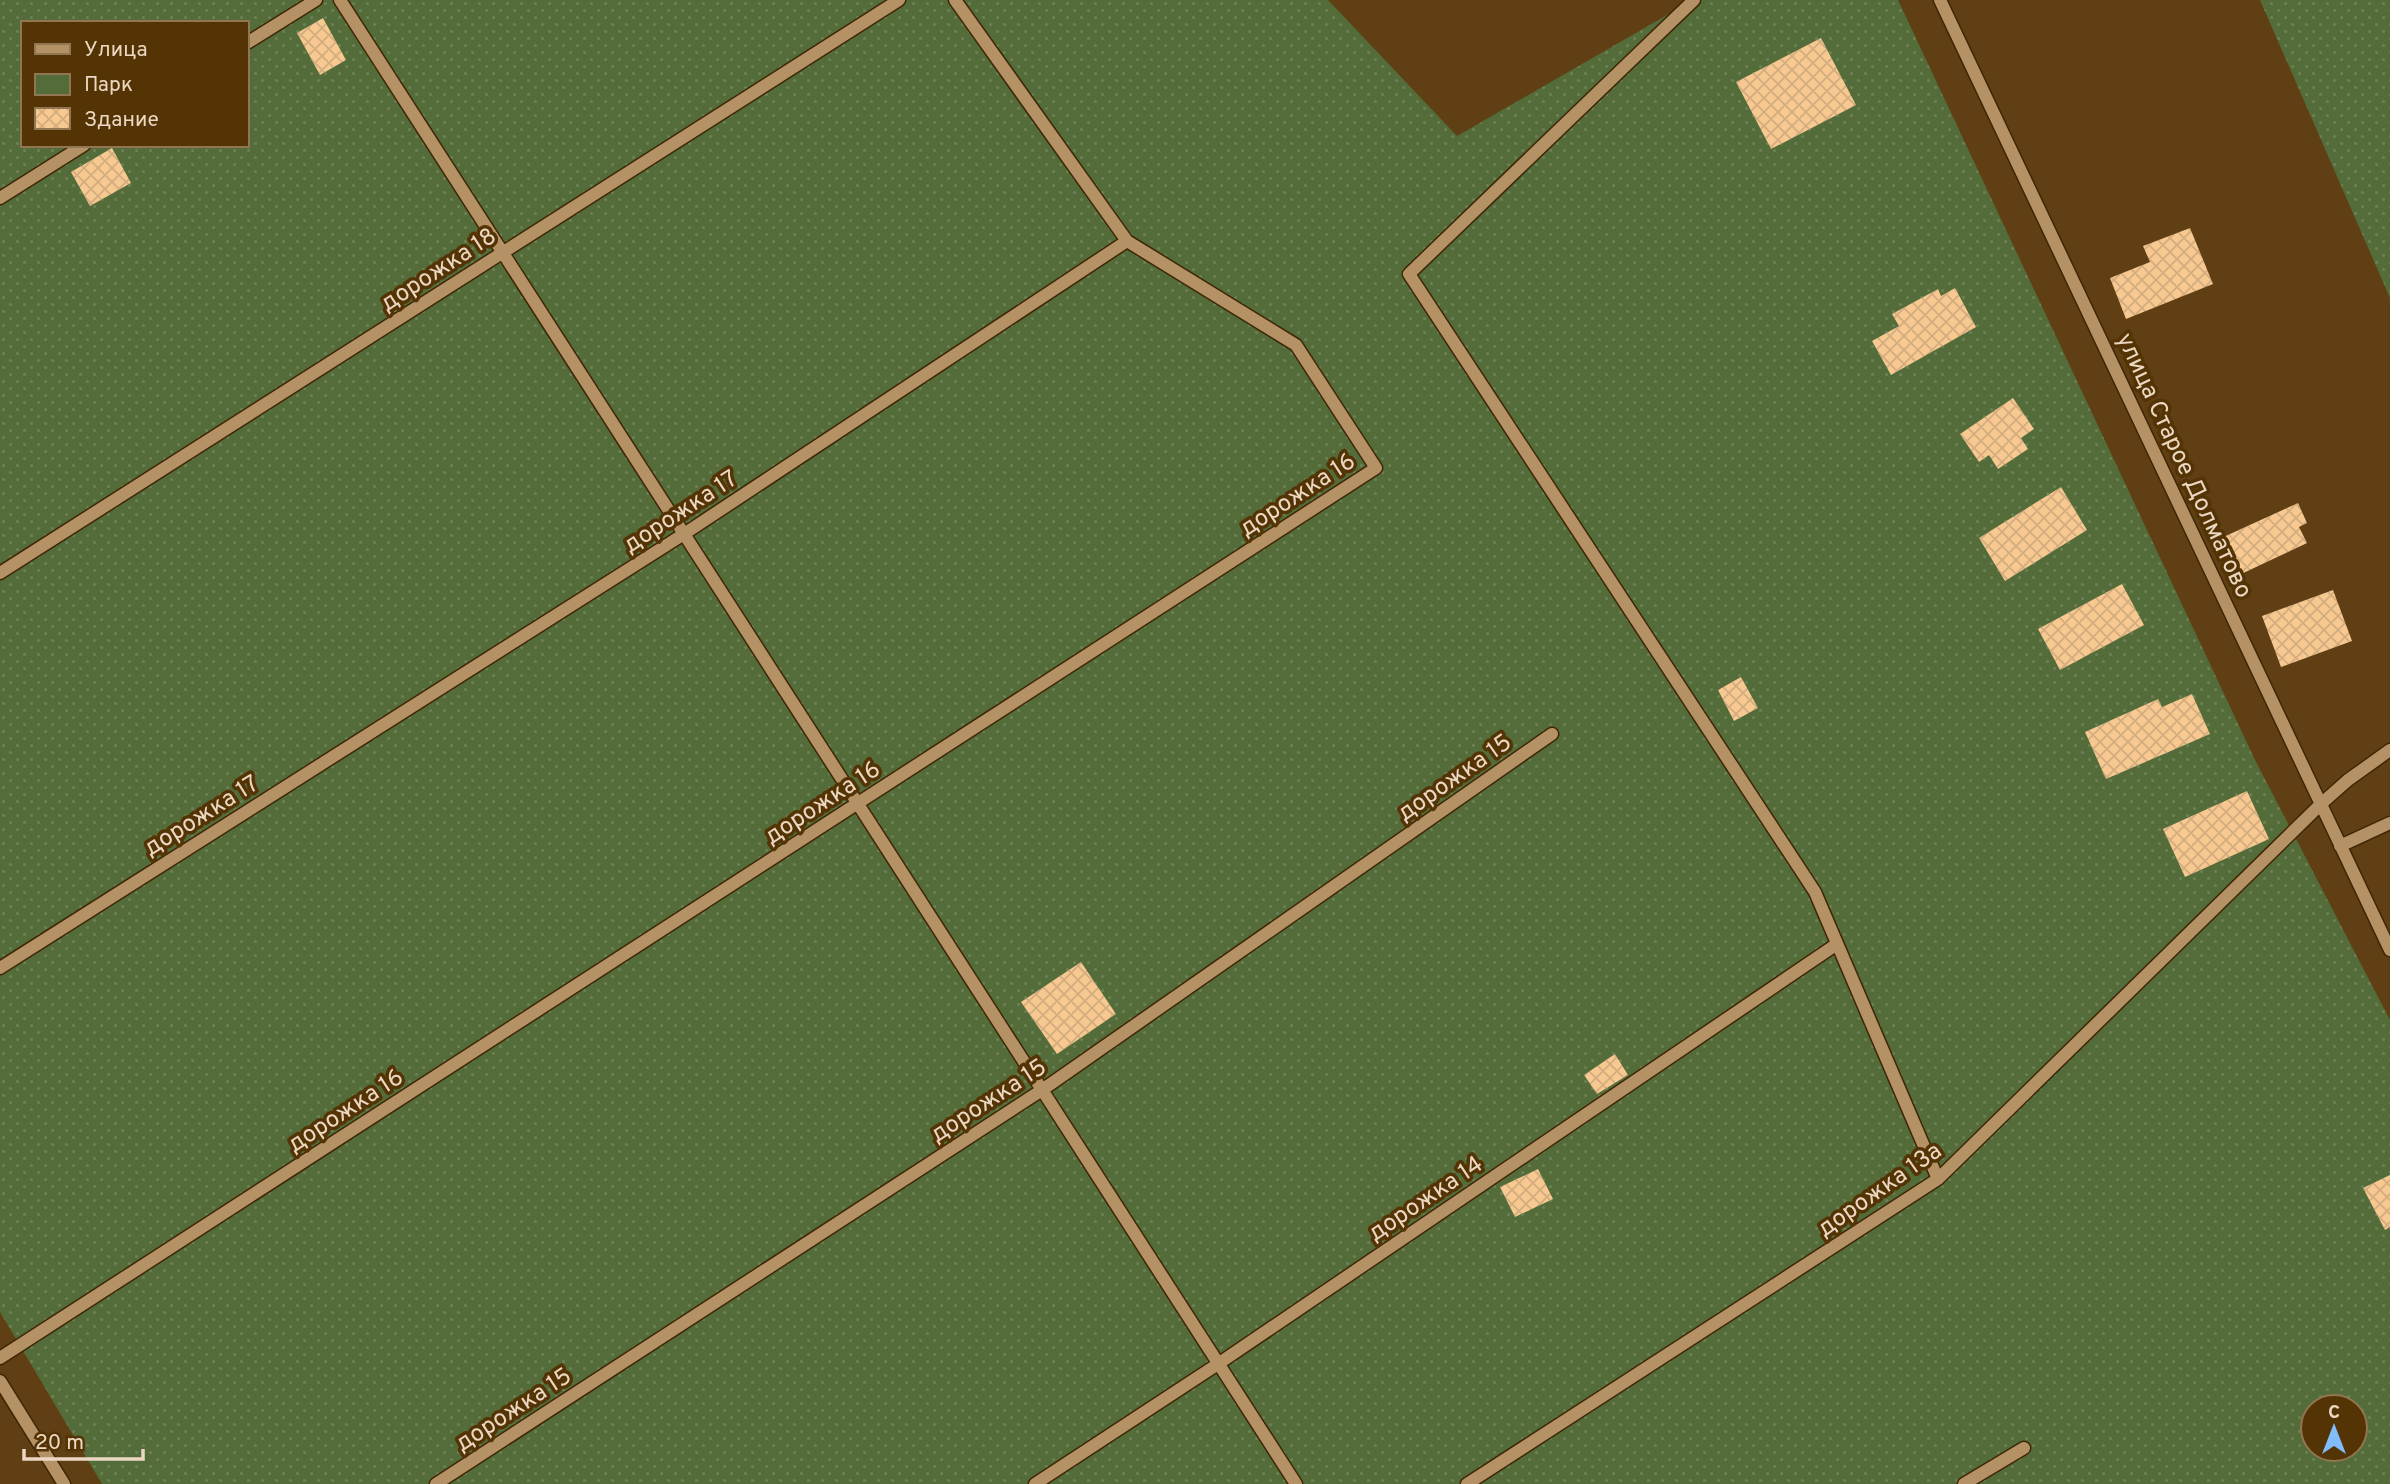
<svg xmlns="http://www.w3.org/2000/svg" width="2390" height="1484" font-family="Overpass,sans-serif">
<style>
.green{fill:url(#green-dots);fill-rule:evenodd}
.building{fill:url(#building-cross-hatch)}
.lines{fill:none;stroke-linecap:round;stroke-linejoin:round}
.minor-casing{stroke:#3f2705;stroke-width:15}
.minor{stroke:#b59166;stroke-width:12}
.labels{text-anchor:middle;stroke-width:7;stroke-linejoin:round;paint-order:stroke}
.street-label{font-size:24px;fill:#ecd8c2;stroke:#543405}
</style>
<defs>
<pattern id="green-dots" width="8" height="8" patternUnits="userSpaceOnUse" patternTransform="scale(1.75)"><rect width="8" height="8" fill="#536c39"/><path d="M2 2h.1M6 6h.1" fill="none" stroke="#6c8054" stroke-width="1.8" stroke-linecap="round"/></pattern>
<pattern id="building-cross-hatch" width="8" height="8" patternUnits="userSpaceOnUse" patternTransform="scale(1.75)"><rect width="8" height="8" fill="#f7c890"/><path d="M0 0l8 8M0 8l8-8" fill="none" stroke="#d4ad7f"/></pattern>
</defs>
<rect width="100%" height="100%" fill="#5f3f13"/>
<!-- green -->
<path class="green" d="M0,0H1328L1457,136L1693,0H1898L2256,762L2390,1020V1484H102L0,1312ZM23,23H247V145H23ZM2313,1407H2355V1449H2313Z
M2260,0H2390V298Z"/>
<!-- building -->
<path class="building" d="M323,18L346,60L320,75L297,33Z
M1821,38L1856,105L1771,149L1736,82Z
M112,148L131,183L90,206L71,172Z
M2190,228L2213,284L2126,319L2110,278L2150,262L2143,246Z
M1955,288L1976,327L1891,375L1872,341L1899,326L1892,314L1938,289L1941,296Z
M2013,398L2034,429L2021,438L2028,449L1998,469L1989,455L1979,462L1960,434Z
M2061,487L2087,530L2005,581L1979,538Z
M2298,503L2307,523L2299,527L2307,543L2237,576L2219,539Z
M2122,584L2144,625L2060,670L2038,629Z
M2333,590L2352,641L2281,667L2262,616Z
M1741,677L1758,708L1734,721L1718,690Z
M2192,694L2210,734L2106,779L2085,732L2158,699L2162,707Z
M2247,791L2269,839L2185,877L2163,829Z
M1081,962L1116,1014L1057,1054L1021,1002Z
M1615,1054L1628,1075L1597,1094L1584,1075Z
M1538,1169L1553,1199L1515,1217L1500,1187Z
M2390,1175V1227L2385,1230L2363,1188Z"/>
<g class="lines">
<defs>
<path id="minor" d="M340,0L1296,1484
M1694,0L1409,274L1815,892L1938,1179
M1940,0L2390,950
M247,43L316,0
M0,198L84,145
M0,573L899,0
M2340,846L2390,823
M0,968L684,534L1127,241L955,0
M0,1358L1376,468L1296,345L1127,241
M0,1381L64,1484
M436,1484L1042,1090L1552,734
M1035,1484L1218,1364L1837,944
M1467,1484L1938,1179L2322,803L2348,780L2390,750
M1964,1484L2024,1448"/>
</defs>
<!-- minor casing -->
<use href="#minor" class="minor-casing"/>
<!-- minor -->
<use href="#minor" class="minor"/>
</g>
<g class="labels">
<!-- street labels -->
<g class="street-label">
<text transform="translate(438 269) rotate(-33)" y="8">дорожка 18</text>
<text transform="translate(2185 465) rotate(65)" y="8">улица Старое Долматово</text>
<text transform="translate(1297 494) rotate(-33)" y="8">дорожка 16</text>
<text transform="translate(680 511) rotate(-33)" y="8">дорожка 17</text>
<text transform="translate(1454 777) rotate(-35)" y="8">дорожка 15</text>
<text transform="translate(822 802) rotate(-33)" y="8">дорожка 16</text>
<text transform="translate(201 815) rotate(-32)" y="8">дорожка 17</text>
<text transform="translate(988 1100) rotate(-33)" y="8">дорожка 15</text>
<text transform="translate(345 1110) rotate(-33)" y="8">дорожка 16</text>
<text transform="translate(1879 1189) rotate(-35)" y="8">дорожка 13а</text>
<text transform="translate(1425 1198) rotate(-34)" y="8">дорожка 14</text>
<text transform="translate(513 1409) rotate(-33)" y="8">дорожка 15</text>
</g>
</g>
<!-- legend -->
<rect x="21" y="21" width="228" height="126" fill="#543405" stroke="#917651" stroke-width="2"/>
<rect x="35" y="44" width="35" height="10" fill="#b59166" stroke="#917651" stroke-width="2"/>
<text x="84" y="56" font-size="21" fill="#ecd8c2">Улица</text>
<rect x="35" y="74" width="35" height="21" fill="#536c39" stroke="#917651" stroke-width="2"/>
<text x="84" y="91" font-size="21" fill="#ecd8c2">Парк</text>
<rect x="35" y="108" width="35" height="21" fill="url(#building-cross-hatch)" stroke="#917651" stroke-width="2"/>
<text x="84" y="126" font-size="21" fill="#ecd8c2">Здание</text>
<!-- north arrow -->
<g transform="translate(2334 1428)"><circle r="33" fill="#543405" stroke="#917651" stroke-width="2"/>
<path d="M0-5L12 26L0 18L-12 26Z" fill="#82bcfa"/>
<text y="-10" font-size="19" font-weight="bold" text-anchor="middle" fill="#ecd8c2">С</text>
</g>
<!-- scale -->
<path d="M24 1449v10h119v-10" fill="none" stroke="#ecd8c2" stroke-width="3.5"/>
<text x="35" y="1449" font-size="21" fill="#ecd8c2" stroke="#543405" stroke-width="5" paint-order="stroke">20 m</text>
</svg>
